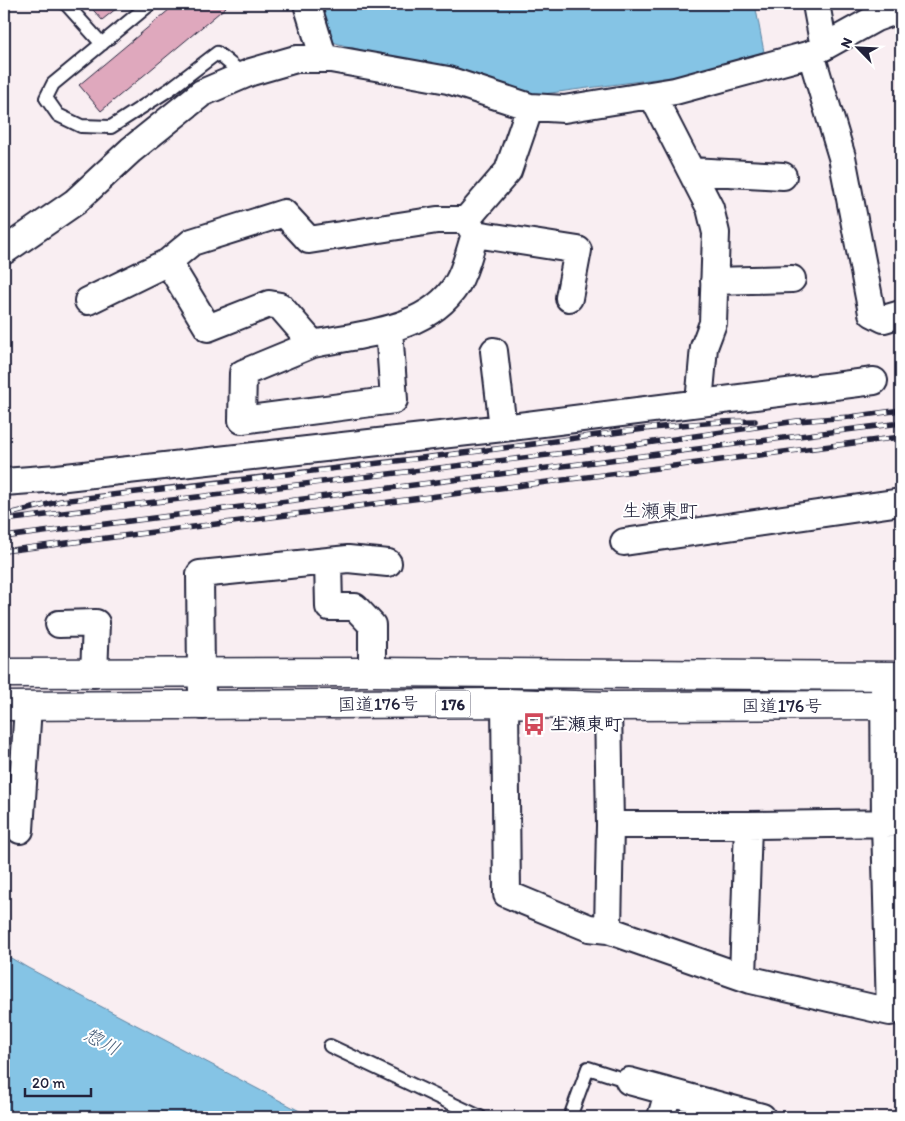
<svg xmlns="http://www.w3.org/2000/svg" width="905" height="1121" font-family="Itim,'Klee One',sans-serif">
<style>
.water{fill:#85c4e5;stroke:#5d83a1}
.building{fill:#dfa8bd;stroke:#22223b}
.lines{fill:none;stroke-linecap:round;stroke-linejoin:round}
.service-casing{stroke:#22223b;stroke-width:16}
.minor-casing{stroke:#22223b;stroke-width:30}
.trunk-casing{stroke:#22223b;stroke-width:31}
.service{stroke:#fff;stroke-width:12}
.minor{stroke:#fff;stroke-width:26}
.trunk{stroke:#fff;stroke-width:28}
.rail-casing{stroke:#22223b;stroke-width:5.5}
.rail{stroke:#fff;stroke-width:4;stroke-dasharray:11;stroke-linecap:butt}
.labels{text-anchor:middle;stroke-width:4;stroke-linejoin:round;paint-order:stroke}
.shield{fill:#fff;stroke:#646476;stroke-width:1}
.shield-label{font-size:16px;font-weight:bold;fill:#22223b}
.street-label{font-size:18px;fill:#22223b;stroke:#fff}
.poi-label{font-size:18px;font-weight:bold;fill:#22223b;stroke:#fff;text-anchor:start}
.neighbourhood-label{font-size:19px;fill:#22223b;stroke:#fff}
.water-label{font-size:19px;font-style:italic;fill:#455b76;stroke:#fff}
</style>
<rect width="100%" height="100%" fill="#f9eef2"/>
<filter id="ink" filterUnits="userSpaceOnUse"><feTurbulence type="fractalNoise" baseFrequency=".02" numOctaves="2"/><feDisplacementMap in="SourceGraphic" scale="10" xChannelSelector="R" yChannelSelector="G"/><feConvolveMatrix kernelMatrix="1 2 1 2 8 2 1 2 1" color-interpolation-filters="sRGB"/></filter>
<g filter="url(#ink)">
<!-- water -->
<path class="water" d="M319,4H755L764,52L678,76L528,96L332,42Z
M4,954L28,968L311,1117H4Z"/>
<!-- building -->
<path class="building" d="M88,4H122L102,20Z
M176,4H223L226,7L101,111L79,85Z"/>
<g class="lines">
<defs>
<path id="service" d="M66,4L102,44
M150,4L53,84L46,98L58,115L81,126L111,127L170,89L217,53L244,75
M330,1046L480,1117
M570,1117L588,1068L629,1081"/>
<path id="minor" d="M307,4L324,59
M816,4L824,47
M811,54L842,157L872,313L884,319L901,314
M652,95L710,208L716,233L713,323L704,347L699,403
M691,171L783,176
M466,220L475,234L578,250L569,298
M475,234C470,249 466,269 457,284C428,331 362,334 313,344L280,306L269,304L208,328L168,262L192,242L284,213L309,240L437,220H466L508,171L530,107
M4,251L75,202L131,150L202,93L251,72L296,59H331L448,80L530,107L564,109L675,91L811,54L876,18L901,9
M714,281L792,279
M88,301L168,262
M313,344L243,373L242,420L394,400L389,329
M494,351L503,428
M4,482L57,478L503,428L874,381
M624,542L901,502
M328,561L329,607H355L372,625V672
M59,624L96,623L94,674
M505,703L507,894L589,928L608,930
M203,706L201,674L200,574L348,559L388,563
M608,706L610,825L608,930L751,980L890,1012L885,823L884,683
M610,825H748L901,823
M20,830L28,706
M743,977L748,825
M629,1081L762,1117
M661,1117L668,1093"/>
<path id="trunk" d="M4,673L372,672L901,676
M4,706L505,703L608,706L901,705"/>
</defs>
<!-- service casing -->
<use href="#service" class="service-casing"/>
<!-- minor casing -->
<use href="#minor" class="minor-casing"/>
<!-- trunk casing -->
<use href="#trunk" class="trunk-casing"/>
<!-- service -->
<use href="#service" class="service"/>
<!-- minor -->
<use href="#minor" class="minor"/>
<!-- trunk -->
<use href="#trunk" class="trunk"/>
<defs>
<path id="rail" d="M13,513L61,501C206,485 351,467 496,449C582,438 668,422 755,421
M4,520L640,444L797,421L850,417L901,410
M4,537L901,423
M4,551L901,437"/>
</defs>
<!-- rail casing -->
<use href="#rail" class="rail-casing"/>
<!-- rail -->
<use href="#rail" class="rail"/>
</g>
</g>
<!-- icons -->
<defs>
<symbol id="bus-bare" viewBox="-9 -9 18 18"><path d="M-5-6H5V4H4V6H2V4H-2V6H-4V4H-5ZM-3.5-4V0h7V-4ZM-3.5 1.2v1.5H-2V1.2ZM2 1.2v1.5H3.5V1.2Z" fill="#d1495b" stroke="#fff" stroke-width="2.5" paint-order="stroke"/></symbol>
</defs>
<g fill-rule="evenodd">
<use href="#bus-bare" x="518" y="708" width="32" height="32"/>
</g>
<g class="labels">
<!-- shield labels -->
<rect class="shield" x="435.5" y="690.5" width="35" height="27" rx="4"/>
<g class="shield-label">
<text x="453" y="710">176</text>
</g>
<!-- street labels -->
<g class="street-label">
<text transform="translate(378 704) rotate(-1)" y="6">国道176号</text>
<text x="782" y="712">国道176号</text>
</g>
<!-- poi labels -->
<g class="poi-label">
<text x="550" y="730">生瀬東町</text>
</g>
<!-- neighbourhood labels -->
<g class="neighbourhood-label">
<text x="660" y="517">生瀬東町</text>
</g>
<!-- water labels -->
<g class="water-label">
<text transform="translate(102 1041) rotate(27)" y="7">惣川</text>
</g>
</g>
<!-- margin -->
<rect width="905" height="1121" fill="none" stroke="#fff" stroke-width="20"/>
<rect x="10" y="10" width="885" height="1101" fill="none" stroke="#22223b" stroke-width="2" filter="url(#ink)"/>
<!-- north arrow -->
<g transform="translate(858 48) rotate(294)" stroke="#ffffff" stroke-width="4" paint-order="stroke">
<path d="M0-4L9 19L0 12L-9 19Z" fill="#22223b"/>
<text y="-8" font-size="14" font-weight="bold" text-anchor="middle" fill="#22223b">N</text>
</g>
<!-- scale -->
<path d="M25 1088v8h66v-8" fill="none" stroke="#22223b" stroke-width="2.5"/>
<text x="32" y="1088" font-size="15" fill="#22223b" stroke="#ffffff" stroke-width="4" paint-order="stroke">20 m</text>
</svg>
